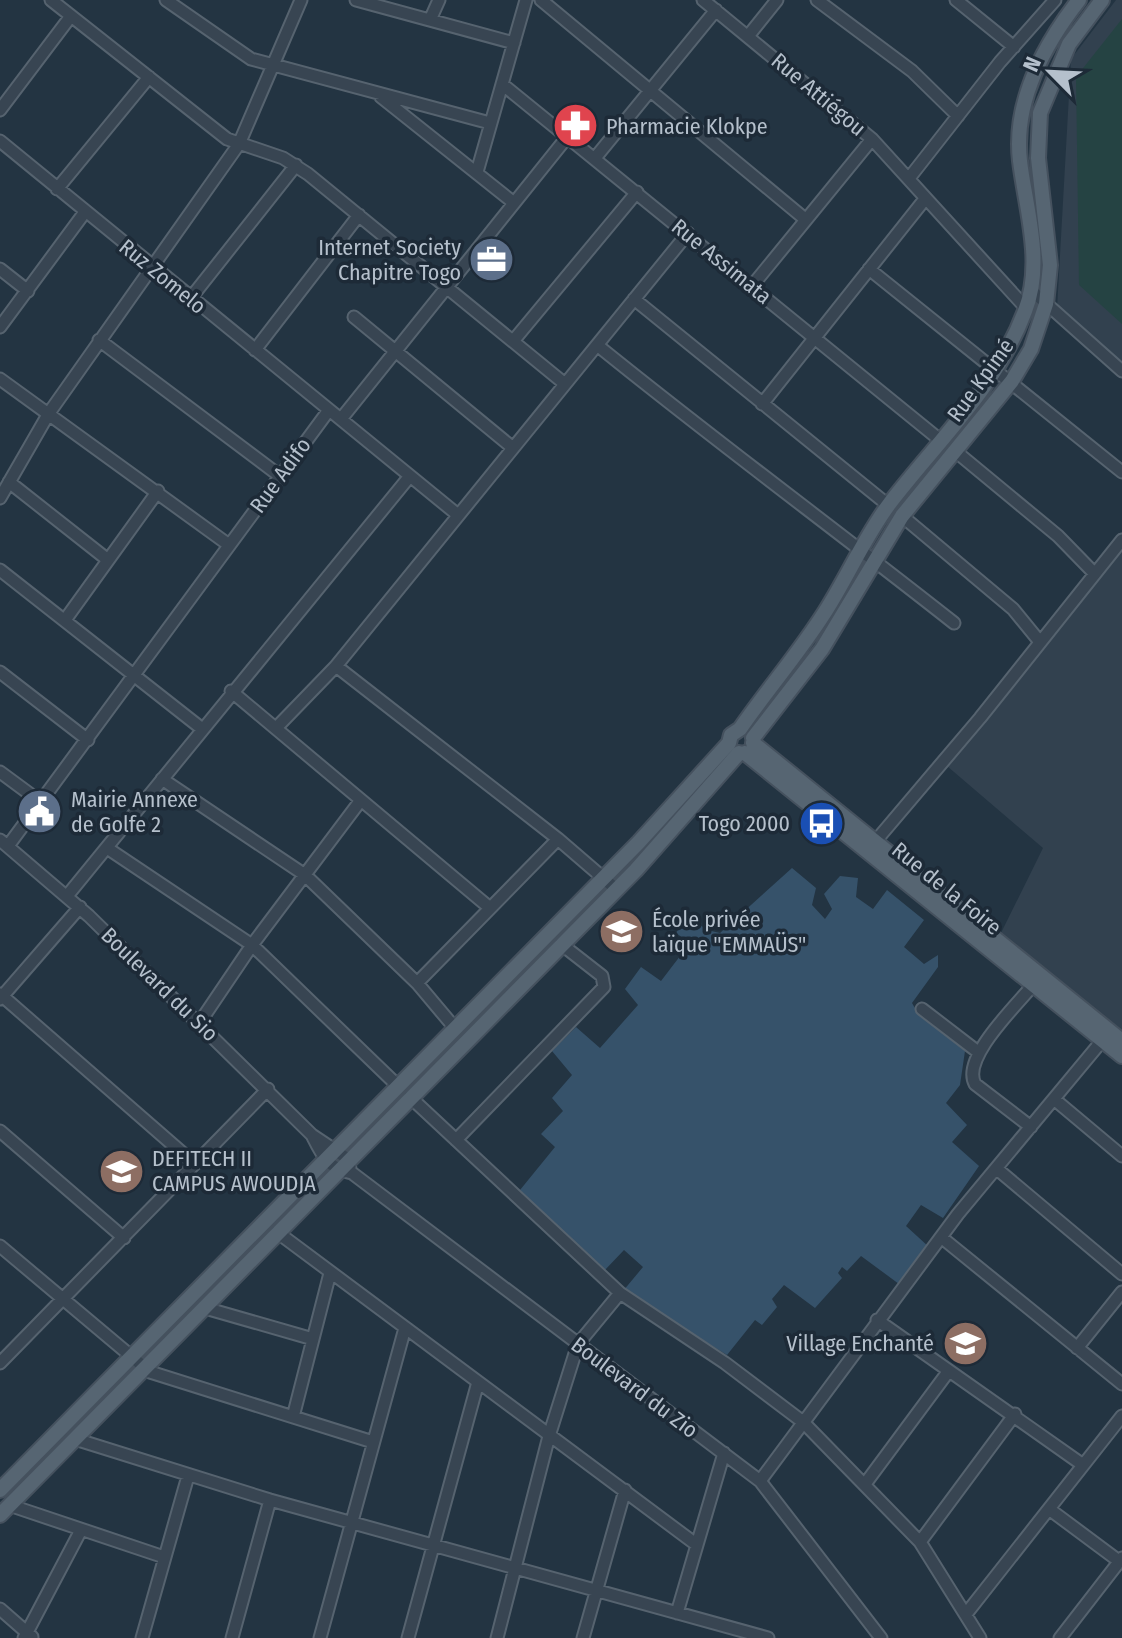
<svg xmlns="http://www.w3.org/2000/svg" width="1122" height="1638" font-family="'Fira Sans Condensed',sans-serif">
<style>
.airport{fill:#32414f}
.green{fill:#254343}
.water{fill:#36526a}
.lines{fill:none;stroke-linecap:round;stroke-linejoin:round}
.minor-casing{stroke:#56636f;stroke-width:15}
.major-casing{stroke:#45515e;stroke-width:18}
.minor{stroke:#384552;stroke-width:11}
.major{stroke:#566572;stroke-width:14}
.labels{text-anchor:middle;stroke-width:7;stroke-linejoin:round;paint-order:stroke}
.street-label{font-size:22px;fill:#b5c0cc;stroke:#1d2a37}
.poi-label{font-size:22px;fill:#b5c0cc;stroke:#1d2a37;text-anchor:start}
</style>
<rect width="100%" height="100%" fill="#233442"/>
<!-- airport -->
<path class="airport" d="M1116,0H1122V363L1057,309L1071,59Z
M1122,547V1034L1000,935L1043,848L947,766Z"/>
<!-- green -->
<path class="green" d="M1122,19V324L1079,285L1076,77Z"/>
<!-- water -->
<path class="water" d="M792,868L816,888L812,905L825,919L832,909L824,894L840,876L858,878L856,897L873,909L887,890L924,920L904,947L924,964L938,955V967L912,1003L916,1010L965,1051L960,1085L946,1103L967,1125L952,1142L979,1166L943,1218L921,1205L906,1226L929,1247L899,1284L861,1256L847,1271L842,1267L838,1273L842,1278L815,1308L784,1285L772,1299L777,1307L762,1325L755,1320L727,1355L623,1291L643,1267L624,1250L604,1271L520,1190L555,1147L541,1134L563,1111L552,1098L572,1075L552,1051L576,1027L600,1048L638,1005L625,989L641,967L661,981L690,943L676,933L687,915L707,930L720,933Z"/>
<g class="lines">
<defs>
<path id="minor" d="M51,0L227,139L283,158L308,174L565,384
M166,0L251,59L490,123
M356,0L514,43
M541,0L805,219
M703,0L872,139L1026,308
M817,0L912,71L958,116
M956,0L1014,47
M430,20L439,0
M749,35L777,0
M502,84L940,440
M381,97L514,203
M0,110L71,16
M0,141L458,515
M595,158L716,10
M477,172L526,0
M910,177L1000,62L1055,0
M57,189L149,77
M0,269L28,291
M869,269L1122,472
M752,286L872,139
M1031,290L1122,371
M190,299L296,165
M634,299L888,505
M354,317L513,448
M0,327L85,212
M99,340L280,476
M514,340L637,192
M597,345C714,440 835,529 954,623
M255,350L359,215
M0,379L229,545
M762,404L925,199
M341,419L568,136
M954,450L1058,536L1095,574
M9,482L108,560
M0,498L49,413L239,144L301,0
M902,516L1013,609L1040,642
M0,570L201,728
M65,620L158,491
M336,666L558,839L616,889
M0,672L88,740
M231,691L490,908
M277,727L336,666L688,233
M0,772L42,803
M162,779L305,875L417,983L454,1027
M0,840L89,916L312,1135L348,1159L350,1169
M874,843L980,718L1122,540
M8,846L329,410
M107,848L252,945L397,1085
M67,896L410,476
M417,983L558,839
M0,994L195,1164
M0,999L80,907
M922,1009L978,1052
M200,1022L252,945L361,800
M410,1097L620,1293L725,1363L803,1422L920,1542L980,1638
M1054,1099L1122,1156
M1031,1127L975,1084C961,1058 1016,1006 1033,985
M0,1131L124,1238
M312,1135C322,1155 328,1169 352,1173L760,1481L881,1638
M456,1140L604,987L602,976L561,944
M997,1169L1122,1274
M277,1232L697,1545
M941,1237L1122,1384
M0,1246L150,1372L373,1442
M205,1308L313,1339
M877,1320L1083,1465
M1077,1348L1122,1292
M0,1363L268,1089
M293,1417L330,1273
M75,1439L270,1500L768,1638
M760,1481L958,1214L1106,1036
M865,1484L948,1372
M9,1505L164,1557
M1049,1509L1119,1561
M920,1542L1015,1414
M0,1609L32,1637
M677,1613L724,1453
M966,1614L1122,1416
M24,1638L81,1530
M142,1638L188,1476
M232,1638L270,1500
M320,1638L405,1328
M408,1638L478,1382
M497,1638L549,1436L578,1344L620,1293
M583,1638L625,1490
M1060,1638L1122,1558"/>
<path id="major" d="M753,738L822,649L902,516L1012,381L1031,349L1046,304L1050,265L1038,158L1040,113L1069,44L1102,0
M753,743L1122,1041
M745,753L1122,1056
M0,1490L639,842L729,743L731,735L740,729C767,690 799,653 825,612C848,576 865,536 890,503C940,438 996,388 1025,311C1044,263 1026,210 1020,161C1013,102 1044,45 1079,0
M0,1515L636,870L739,753"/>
</defs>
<!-- minor casing -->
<use href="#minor" class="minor-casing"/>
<!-- major casing -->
<use href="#major" class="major-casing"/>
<!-- minor -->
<use href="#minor" class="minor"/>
<!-- major -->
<use href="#major" class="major"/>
</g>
<!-- icons -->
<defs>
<symbol id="pharmacy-disc" viewBox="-11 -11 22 22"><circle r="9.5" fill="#e0444e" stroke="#1d2a37"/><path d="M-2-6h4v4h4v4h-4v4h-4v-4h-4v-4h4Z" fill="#fff"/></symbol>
<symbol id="office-disc" viewBox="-11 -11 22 22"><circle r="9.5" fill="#5c6f8a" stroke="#1d2a37"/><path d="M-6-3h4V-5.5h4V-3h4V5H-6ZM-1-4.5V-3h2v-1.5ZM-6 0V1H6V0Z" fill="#fff"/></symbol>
<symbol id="civic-disc" viewBox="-11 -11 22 22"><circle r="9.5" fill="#5c6f8a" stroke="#1d2a37"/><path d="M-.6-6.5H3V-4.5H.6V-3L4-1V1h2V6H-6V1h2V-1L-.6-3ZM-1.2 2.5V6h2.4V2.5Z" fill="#fff"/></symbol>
<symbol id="bus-disc" viewBox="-11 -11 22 22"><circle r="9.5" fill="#1a4fb4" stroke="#1d2a37"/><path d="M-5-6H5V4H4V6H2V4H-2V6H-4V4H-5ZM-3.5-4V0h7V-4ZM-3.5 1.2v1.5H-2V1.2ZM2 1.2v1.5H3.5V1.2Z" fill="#fff"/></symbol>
<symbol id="school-disc" viewBox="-11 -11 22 22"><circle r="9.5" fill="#8d6e63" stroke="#1d2a37"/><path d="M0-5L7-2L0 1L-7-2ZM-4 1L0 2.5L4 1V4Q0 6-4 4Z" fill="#fff"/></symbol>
<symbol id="university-disc" viewBox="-11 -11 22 22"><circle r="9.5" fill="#8d6e63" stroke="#1d2a37"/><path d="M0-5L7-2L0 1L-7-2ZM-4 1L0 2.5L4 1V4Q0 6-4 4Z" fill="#fff"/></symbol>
</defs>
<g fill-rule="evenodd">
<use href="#pharmacy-disc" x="550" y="100" width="51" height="51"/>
<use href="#office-disc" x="466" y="234" width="51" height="51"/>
<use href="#civic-disc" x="14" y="786" width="51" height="51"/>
<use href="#bus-disc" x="796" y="798" width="51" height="51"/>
<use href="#school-disc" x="596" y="906" width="51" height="51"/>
<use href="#university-disc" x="96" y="1146" width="51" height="51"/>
<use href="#school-disc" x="940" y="1318" width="51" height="51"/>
</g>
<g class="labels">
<!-- street labels -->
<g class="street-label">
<text transform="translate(819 94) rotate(40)" y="8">Rue Attiégou</text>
<text transform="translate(722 261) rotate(39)" y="8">Rue Assimata</text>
<text transform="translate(163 276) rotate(39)" y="8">Ruz Zomelo</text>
<text transform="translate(980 380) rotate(-54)" y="8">Rue Kpimé</text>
<text transform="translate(280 475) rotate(-54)" y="8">Rue Adifo</text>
<text transform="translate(947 888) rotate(39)" y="8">Rue de la Foire</text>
<text transform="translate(160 984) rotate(44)" y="8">Boulevard du Sio</text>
<text transform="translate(635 1387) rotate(37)" y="8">Boulevard du Zio</text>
</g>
<!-- poi labels -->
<g class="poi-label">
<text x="606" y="134">Pharmacie Klokpe</text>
<text x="461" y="255" text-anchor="end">Internet Society<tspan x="461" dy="25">Chapitre Togo</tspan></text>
<text x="71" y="807">Mairie Annexe<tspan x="71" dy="25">de Golfe 2</tspan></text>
<text x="790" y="831" text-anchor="end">Togo 2000</text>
<text x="652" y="927">École privée<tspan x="652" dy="25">laïque "EMMAÜS"</tspan></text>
<text x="152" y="1166">DEFITECH II<tspan x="152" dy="25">CAMPUS AWOUDJA</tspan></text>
<text x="934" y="1351" text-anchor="end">Village Enchanté</text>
</g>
</g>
<!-- north arrow -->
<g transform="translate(1050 72) rotate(294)" stroke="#1d2a37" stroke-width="6" paint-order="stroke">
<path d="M0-6L14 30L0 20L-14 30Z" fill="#b5c0cc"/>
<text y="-12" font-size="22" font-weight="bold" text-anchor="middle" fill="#b5c0cc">N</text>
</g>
</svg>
